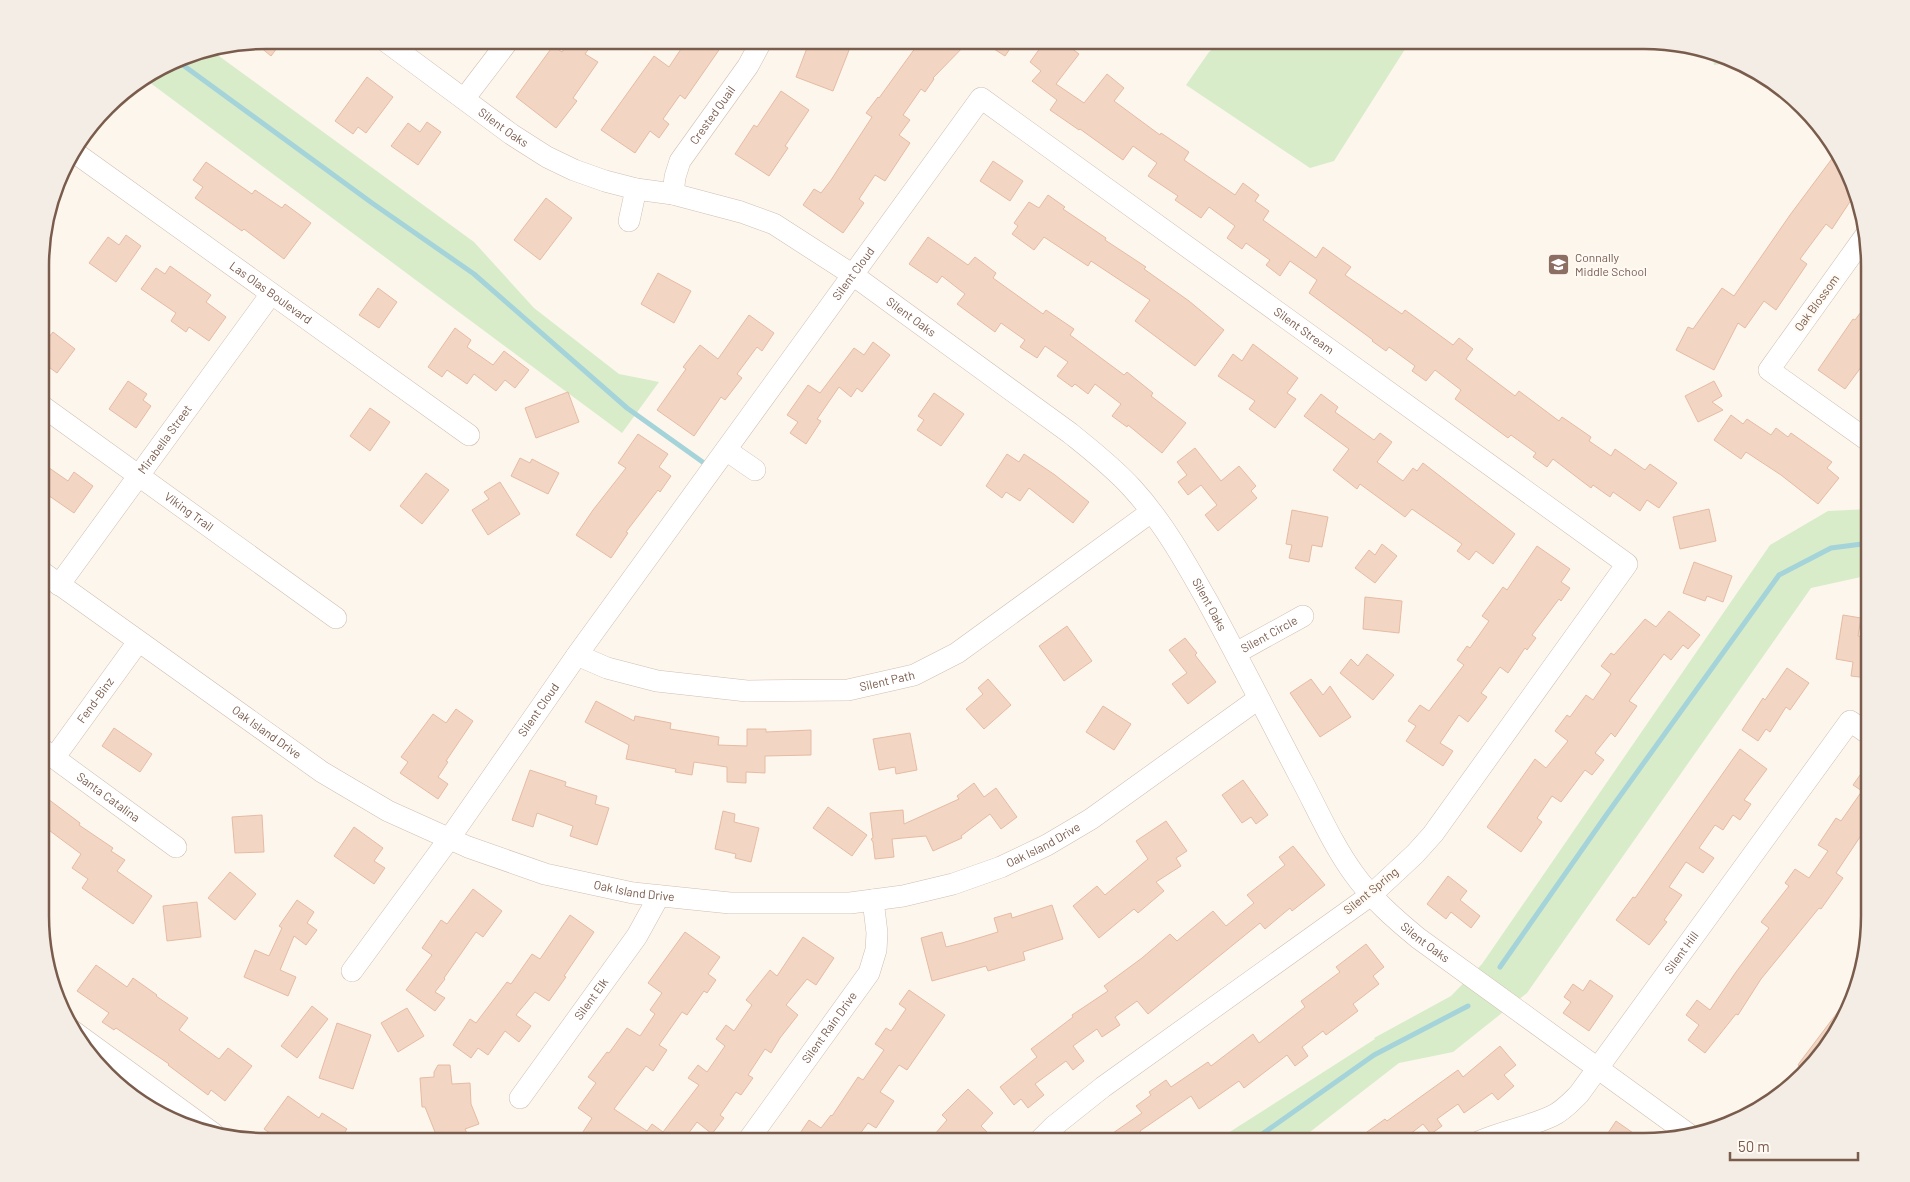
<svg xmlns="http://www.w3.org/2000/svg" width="1910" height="1182" font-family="Barlow,sans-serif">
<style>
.green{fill:#d8ecc9}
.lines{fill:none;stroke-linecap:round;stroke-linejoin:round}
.stream{stroke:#a5d3da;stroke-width:5}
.building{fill:#f3d5c3;stroke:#e6bba3}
.minor-casing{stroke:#d1beb0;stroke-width:22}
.minor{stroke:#fff;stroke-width:21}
.labels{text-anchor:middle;stroke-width:4;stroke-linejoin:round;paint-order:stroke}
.street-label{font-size:12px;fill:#7a5c4d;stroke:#fffaf3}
.education-label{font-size:12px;fill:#785e54;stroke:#fffaf3;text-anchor:start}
.rim{fill:none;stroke:#7a5c4d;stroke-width:2.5}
</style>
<rect width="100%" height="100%" fill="#fdf6ec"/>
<!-- green -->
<path class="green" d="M1224,40H1397L1407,46L1334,161L1310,168L1186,85L1209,52Z
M212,51L474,242L534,308L619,374L659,382L622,433L145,79L180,57Z
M1712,52L1734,62L1714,65Z
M1870,509V575L1811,588L1527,993L1453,1052L1399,1063L1297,1142H1214L1375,1039L1374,1038L1451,996L1482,964L1770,545L1828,511Z"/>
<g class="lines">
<!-- stream -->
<path class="stream" d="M176,60L372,203L474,274L627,408L704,463
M1500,967L1607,814L1779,575L1831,548L1870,543
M1251,1142L1374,1055L1468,1006"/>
</g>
<!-- building -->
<path class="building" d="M266,40H283L271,56L254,42Z
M570,40H595L585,54L598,62L573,98L577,101L556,128L516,97L553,46L562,52Z
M687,40H711L721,47L685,99L680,95L663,119L669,124L659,138L650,131L635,153L601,130L654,56L669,67Z
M810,40H853L833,91L796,77Z
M921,40H970L933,78L934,79L925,92L921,89L903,115L910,120L899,135L910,143L885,181L875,175L859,199L864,203L843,233L803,205L814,189L821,193L831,180L872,117L866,113L878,97L879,98Z
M980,40H1016L1005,56Z
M1046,40H1061L1079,54L1056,84L1084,103L1107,74L1124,88L1114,101L1160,135L1161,133L1189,152L1184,160L1235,195L1243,183L1259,195L1255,201L1269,211L1263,220L1316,258L1323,247L1351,267L1345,275L1402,314L1405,310L1453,345L1459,338L1473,349L1466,359L1515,396L1519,391L1559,421L1562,417L1591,437L1589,441L1611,456L1615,449L1645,470L1650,464L1677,483L1659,508L1647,500L1640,511L1613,492L1610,497L1593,485L1591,488L1553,459L1547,467L1533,457L1536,453L1511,435L1508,438L1455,399L1461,390L1435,370L1426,381L1412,371L1415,366L1389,347L1386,351L1372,341L1373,340L1309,293L1317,280L1290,261L1280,276L1266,265L1270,260L1246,243L1242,249L1227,238L1235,226L1209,207L1201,218L1175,200L1178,196L1148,176L1157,163L1133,146L1123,160L1080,129L1079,130L1050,110L1057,100L1032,81L1041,71L1030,62Z
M367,77L393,97L366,133L358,127L353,134L335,121Z
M781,91L809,110L785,146L788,148L769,176L735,154L754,125L757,127Z
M427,122L441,132L418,165L391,146L408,123L420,132Z
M1834,156L1842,162L1853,197L1832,229L1826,224L1800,259L1807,264L1776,310L1764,301L1745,328L1738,323L1714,370L1676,350L1688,327L1693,329L1722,288L1734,296L1790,215Z
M993,161L1023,181L1010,201L980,181Z
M206,162L252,194L255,190L282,208L285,204L311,223L284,259L244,229L242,231L195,198L203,187L193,180Z
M1048,195L1065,207L1063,209L1106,238L1105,240L1146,267L1144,269L1189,301L1224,330L1195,366L1135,321L1150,300L1091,261L1088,266L1044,237L1034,250L1012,234L1018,226L1014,223L1029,202L1039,208Z
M546,198L572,218L540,260L514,240Z
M126,235L141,246L116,282L89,263L108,237L119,245Z
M928,237L968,265L975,257L996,273L993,278L1043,314L1046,310L1074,329L1070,335L1124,375L1127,372L1153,393L1151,396L1186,423L1162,453L1128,425L1127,427L1112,416L1121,404L1095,384L1088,394L1075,384L1072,387L1057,376L1068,362L1045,346L1037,358L1020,347L1025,340L1001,323L995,332L957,304L965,294L942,276L937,283L909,264Z
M170,266L211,295L206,302L226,317L209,341L189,327L186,332L171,321L176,313L141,289L156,268L165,274Z
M658,273L691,291L674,323L641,304Z
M378,288L397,302L379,328L359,315Z
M1870,300V355L1845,389L1818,370L1853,319L1855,320Z
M749,315L774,333L762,351L757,347L737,374L742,378L725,400L721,397L694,436L657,410L686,369L683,367L700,345L718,359Z
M455,328L471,340L467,347L493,365L504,351L529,370L515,388L505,380L496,391L474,374L467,384L447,370L442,377L428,367Z
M53,332L75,349L57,373L42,362V346Z
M873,342L890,355L862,392L857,388L851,397L839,387L817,419L821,421L806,444L790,433L798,422L787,415L808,385L820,393L854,348L864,355Z
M1253,344L1298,378L1287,393L1296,399L1275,428L1249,409L1255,401L1218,376L1233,354L1242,361Z
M128,381L147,394L143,400L151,406L136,428L109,409Z
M1714,381L1722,396L1712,402L1723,410L1698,422L1685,396Z
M568,392L579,422L536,438L525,408Z
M934,393L964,414L941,446L917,430L924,420L918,416Z
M1321,394L1338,407L1335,412L1374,440L1380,433L1392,442L1377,462L1403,481L1413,468L1417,471L1423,463L1515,534L1493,564L1476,551L1469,560L1457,551L1462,544L1412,509L1405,517L1360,484L1357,489L1333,470L1349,449L1304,416Z
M370,408L390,422L370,451L350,436Z
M1731,415L1743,424L1747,419L1771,435L1776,428L1788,437L1791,433L1832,462L1827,468L1839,478L1818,504L1781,475L1746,452L1741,459L1714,440Z
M638,434L668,454L659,467L671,476L660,492L658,490L626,532L628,533L611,558L576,535L593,510L626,468L618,463Z
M1195,448L1221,481L1239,466L1256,486L1251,491L1257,498L1218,531L1205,515L1217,505L1201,485L1188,495L1178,482L1187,475L1177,462Z
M1007,454L1019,462L1024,454L1055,475L1089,502L1073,523L1029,488L1020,501L1006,492L1002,498L986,486Z
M520,458L530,463L532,459L559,473L548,494L511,476Z
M42,463L68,481L74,472L93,486L74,513L42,491Z
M426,473L449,490L422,524L400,506Z
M500,482L520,514L488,535L472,510L489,499L484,492Z
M1709,509L1716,541L1680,549L1673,517Z
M1292,510L1328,517L1322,547L1312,545L1309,562L1289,558L1292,545L1286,544Z
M1382,544L1397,556L1375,583L1355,568L1369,550L1375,555Z
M1537,546L1570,569L1561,582L1570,588L1561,601L1559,599L1532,635L1536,638L1527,650L1525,648L1508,673L1500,667L1481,693L1487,697L1468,722L1459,715L1440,743L1453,751L1443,766L1406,741L1416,726L1408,721L1420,705L1429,711L1464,665L1457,660L1467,646L1470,648L1489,621L1482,616L1503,587L1507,590Z
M1694,562L1732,576L1723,602L1707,596L1705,601L1683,593Z
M1365,597L1402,601L1399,633L1363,629Z
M1669,611L1700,635L1688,649L1683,645L1671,660L1664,654L1629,701L1637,706L1615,737L1611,733L1595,753L1604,760L1592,775L1585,770L1561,802L1552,796L1537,818L1542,822L1521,852L1487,827L1535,759L1546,768L1568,741L1555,731L1567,715L1570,717L1586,695L1593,700L1611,674L1601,666L1611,653L1614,655L1645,619L1656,627Z
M1843,615L1861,618L1858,636L1870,638L1868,678L1851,676L1853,662L1836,659Z
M1067,626L1092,661L1064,681L1039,646Z
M1185,638L1197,653L1195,655L1216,682L1188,704L1172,684L1187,673L1169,650Z
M1367,654L1394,675L1373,700L1340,673L1351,659L1358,666Z
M1787,668L1809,683L1790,710L1786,707L1770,732L1766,729L1758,741L1742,730L1763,698L1765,700Z
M988,679L1011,705L984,729L966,709L983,694L978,688Z
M1311,679L1323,695L1330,686L1351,717L1320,737L1290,693Z
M596,701L634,721L635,716L671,723L670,729L719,737L718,745L747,746V729H766V732L811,730V755L765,756V773L746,772V783L727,782V767L694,762L692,775L675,772L676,769L626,759L629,745L585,722Z
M1103,706L1131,724L1114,750L1086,732Z
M456,709L473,721L446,761L448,762L438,777L448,784L438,799L400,773L408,762L401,757L433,714L446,723Z
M114,728L152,754L140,772L102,746Z
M910,733L917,770L896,774L895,767L879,770L873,739Z
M1740,749L1767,769L1744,800L1751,804L1740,820L1733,815L1723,830L1715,825L1699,848L1714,858L1703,873L1686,862L1669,887L1682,895L1664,920L1667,922L1649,945L1616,920L1633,897L1635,898Z
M1870,761V822L1836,873L1843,878L1821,909L1819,908L1761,979L1738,1015L1736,1014L1705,1053L1688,1040L1699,1025L1686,1015L1697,1000L1710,1010L1736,972L1769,928L1761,922L1789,886L1785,883L1795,869L1809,878L1828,851L1818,845L1836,818L1841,821L1862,791L1853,785Z
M530,770L566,782L565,786L597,796L595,804L609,808L597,845L570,836L573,826L537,813L533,827L512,820Z
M1243,780L1268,815L1256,824L1251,817L1242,823L1222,795Z
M974,783L984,797L996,788L1017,817L1001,829L990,814L961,836L962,838L933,851L926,836L892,839L894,857L875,859L873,842L871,839L873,838L870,813L903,810L904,824L959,799L957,796Z
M48,799L80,823L79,825L113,848L111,851L125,860L117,871L152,896L133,924L82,888L88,879L72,868L81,854L42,825V807Z
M828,807L867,835L852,856L813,828Z
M723,811L735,814L734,822L759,828L751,862L735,858L736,854L715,849Z
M262,815L264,852L235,853L232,817Z
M1166,821L1187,851L1176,858L1181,866L1156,882L1164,891L1138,913L1134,909L1099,938L1073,906L1097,886L1105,895L1148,859L1136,841Z
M354,827L383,848L374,861L385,868L374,884L334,856Z
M1293,846L1325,885L1292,911L1290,908L1265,929L1260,923L1148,1014L1137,1001L1115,1017L1120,1025L1102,1037L1097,1029L1073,1046L1084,1061L1073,1070L1066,1061L1035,1084L1044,1095L1028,1108L1021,1099L1014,1105L1000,1087L1037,1057L1031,1049L1073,1017L1072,1015L1108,991L1104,986L1142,958L1170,934L1177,941L1213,911L1226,926L1254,903L1247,895L1285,865L1279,857Z
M230,872L256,894L235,920L208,898Z
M1448,876L1467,891L1460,900L1480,916L1471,928L1451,912L1446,919L1427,904Z
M473,889L502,911L483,937L476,932L444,978L445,979L435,992L445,998L435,1011L406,990L432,955L422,948L441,920L447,924Z
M297,900L314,912L307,923L317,930L306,945L294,936L280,970L296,977L288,996L244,977L255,950L269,956L282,928L279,926Z
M197,902L201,937L167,941L163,906Z
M1052,905L1063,939L1023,952L1025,960L988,971L986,966L932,981L921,938L942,932L946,947L962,943L998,932L994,918L1011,913L1012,918Z
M570,915L594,932L564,976L566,977L549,1001L535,992L516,1015L531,1026L519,1042L505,1031L488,1055L478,1048L471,1058L453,1045L470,1019L476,1023L507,982L511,984L532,954L540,959Z
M685,932L720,957L708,974L716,980L707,993L704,991L687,1015L682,1012L659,1045L667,1050L653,1071L646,1066L614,1109L647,1131L652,1124L663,1132L699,1085L688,1078L698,1065L707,1072L725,1046L716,1039L726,1025L734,1031L752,1005L746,1000L770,970L777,976L803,937L834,958L816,985L807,979L786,1005L798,1015L780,1038L771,1053L765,1049L748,1075L753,1078L741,1095L736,1092L720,1115L724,1118L712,1134L697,1122L682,1142H612L600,1134L594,1142H591L581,1135L592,1118L578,1108L596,1083L588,1077L607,1052L609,1053L627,1028L640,1036L655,1014L650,1010L662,993L648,983Z
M1366,944L1384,967L1373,976L1379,984L1353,1004L1358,1011L1326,1035L1323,1031L1302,1047L1308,1056L1295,1066L1287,1055L1244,1088L1239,1081L1199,1109L1191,1096L1140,1131L1148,1142H1100L1142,1113L1136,1106L1151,1095L1149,1092L1166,1080L1171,1087L1208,1062L1211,1066L1253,1034L1259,1043L1305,1007L1301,1001L1340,972L1336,967Z
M96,965L127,987L133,978L157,995L156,996L188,1018L179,1030L219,1059L228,1048L252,1066L225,1101L211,1090L208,1095L168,1065L169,1064L116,1028L114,1030L102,1022L109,1013L77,991Z
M1590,980L1613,996L1589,1031L1563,1013L1571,1002L1564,997L1573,984L1583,991Z
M909,990L945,1015L907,1070L899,1065L880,1092L894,1101L876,1128L868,1123L854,1142H794L809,1120L821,1128L831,1115L832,1116L858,1077L863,1080L884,1050L875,1044L886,1028L891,1031L906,1009L899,1004Z
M1843,1005L1848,1009L1832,1041L1803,1069L1798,1065L1800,1062Z
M312,1006L328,1019L297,1058L281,1046Z
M407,1008L424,1036L398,1052L381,1023Z
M337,1023L371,1035L353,1089L319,1078Z
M1500,1046L1516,1065L1504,1075L1514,1086L1498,1100L1492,1093L1464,1113L1458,1104L1437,1119L1442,1126L1431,1134L1423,1124L1400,1142H1353L1385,1119L1387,1121L1458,1070L1463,1077Z
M438,1065H450L452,1084L470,1083L471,1104L479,1124L465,1129L471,1142H439L425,1107H422L420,1078L434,1077V1072Z
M968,1089L993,1113L981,1126L997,1142H928L947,1120L942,1115Z
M288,1096L319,1118L322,1113L347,1129L338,1142H283L264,1129Z
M1616,1121L1646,1142H1602Z"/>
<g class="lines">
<defs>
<g id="minor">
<path id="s1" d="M384,40L511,134L547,157L574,170L605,181L636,189L673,194L741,212L774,224L853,275L1070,433C1091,450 1113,467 1132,488C1164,523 1186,563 1209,604C1240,661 1269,718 1299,775C1317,808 1332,844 1354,874C1372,899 1395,919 1418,938L1687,1133"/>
<path d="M464,99L509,40"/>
<path id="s2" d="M74,152L469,435"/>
<path id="s3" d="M673,194L675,177L680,161L748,66L762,40"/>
<path d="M629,221L636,189"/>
<path d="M1865,236L1769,370L1870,442"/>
<path id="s4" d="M42,406L336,618"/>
<path d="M726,450L755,470"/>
<path id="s5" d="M42,572L322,772L388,811L468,847L545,874L633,893L730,903H850L903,896L953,884L1001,867L1047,845L1091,819L1258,699"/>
<path id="s6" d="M59,585L271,294"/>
<path id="s7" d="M1236,653L1303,616"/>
<path id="s8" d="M577,655L607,668L657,681L747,691L848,690L914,675L957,653L1151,512"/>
<path id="s9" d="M42,749L176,847"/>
<path id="s10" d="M54,758L138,642"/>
<path id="s11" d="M352,971L449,839L577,655L981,98L1627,564L1433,834L1415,854L1371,895L1103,1087L1054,1126L1038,1142"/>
<path d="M70,1029L214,1134"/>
<path id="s12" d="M520,1098L637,936L659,896"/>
<path id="s13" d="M747,1142L869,973L876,950L877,933L873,900"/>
<path id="s14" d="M1478,1142C1502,1131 1529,1127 1552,1116C1563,1111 1571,1102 1579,1094L1850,721L1870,735"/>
</g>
</defs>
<!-- minor casing -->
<use href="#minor" class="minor-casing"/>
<!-- minor -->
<use href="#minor" class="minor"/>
</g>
<!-- icons -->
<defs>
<symbol id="school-square" viewBox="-11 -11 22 22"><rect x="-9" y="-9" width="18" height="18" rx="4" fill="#8d6e63" stroke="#fffaf3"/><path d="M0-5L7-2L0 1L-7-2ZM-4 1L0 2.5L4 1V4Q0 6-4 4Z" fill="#fff"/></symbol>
</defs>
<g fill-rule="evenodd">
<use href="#school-square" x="1546" y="252" width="25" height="25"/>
</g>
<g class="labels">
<!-- street labels -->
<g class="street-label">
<text dy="4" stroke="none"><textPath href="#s3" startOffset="90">Crested Quail</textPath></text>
<text dy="4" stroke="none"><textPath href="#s1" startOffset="148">Silent Oaks</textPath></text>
<text dy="4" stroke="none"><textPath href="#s11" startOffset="859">Silent Cloud</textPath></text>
<text dy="4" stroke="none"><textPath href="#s2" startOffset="242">Las Olas Boulevard</textPath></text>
<text transform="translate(1817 303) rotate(-54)" y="4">Oak Blossom</text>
<text dy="4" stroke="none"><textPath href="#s1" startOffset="604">Silent Oaks</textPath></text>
<text dy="4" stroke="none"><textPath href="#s11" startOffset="1474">Silent Stream</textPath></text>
<text dy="4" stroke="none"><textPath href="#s6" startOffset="180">Mirabella Street</textPath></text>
<text dy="4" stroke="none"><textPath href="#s4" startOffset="181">Viking Trail</textPath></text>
<text dy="4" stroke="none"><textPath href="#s1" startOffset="1024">Silent Oaks</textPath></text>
<text dy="4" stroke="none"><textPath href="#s7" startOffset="38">Silent Circle</textPath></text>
<text dy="4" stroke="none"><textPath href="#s8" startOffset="316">Silent Path</textPath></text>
<text dy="4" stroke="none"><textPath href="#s10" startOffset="71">Fend-Binz</textPath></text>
<text dy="4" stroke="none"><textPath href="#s11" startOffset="321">Silent Cloud</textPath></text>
<text dy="4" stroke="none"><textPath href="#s5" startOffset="276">Oak Island Drive</textPath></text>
<text dy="4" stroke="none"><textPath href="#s9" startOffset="82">Santa Catalina</textPath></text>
<text dy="4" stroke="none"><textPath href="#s5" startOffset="1101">Oak Island Drive</textPath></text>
<text dy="4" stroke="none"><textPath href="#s5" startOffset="681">Oak Island Drive</textPath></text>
<text transform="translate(1371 891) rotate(-39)" y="4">Silent Spring</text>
<text dy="4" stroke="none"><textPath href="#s1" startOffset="1429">Silent Oaks</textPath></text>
<text dy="4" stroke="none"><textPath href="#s14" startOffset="288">Silent Hill</textPath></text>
<text dy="4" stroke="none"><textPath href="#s12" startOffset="122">Silent Elk</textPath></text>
<text dy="4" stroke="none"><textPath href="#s13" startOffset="141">Silent Rain Drive</textPath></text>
</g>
<!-- education labels -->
<g class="education-label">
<text x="1575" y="262">Connally<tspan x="1575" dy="14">Middle School</tspan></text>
</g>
</g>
<!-- crop -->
<path d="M0 0H1910V1182H0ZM266 49H1644A217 217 0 0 1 1861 266V916A217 217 0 0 1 1644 1133H266A217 217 0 0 1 49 916V266A217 217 0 0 1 266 49Z" fill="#f4ede6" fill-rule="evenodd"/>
<path class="rim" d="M266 49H1644A217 217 0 0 1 1861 266V916A217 217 0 0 1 1644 1133H266A217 217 0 0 1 49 916V266A217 217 0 0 1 266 49Z"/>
<!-- scale -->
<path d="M1730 1152v8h128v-8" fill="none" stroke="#7a5c4d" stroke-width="2.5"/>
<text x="1738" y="1152" font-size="15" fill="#7a5c4d" stroke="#fffaf3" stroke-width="4" paint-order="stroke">50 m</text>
</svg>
